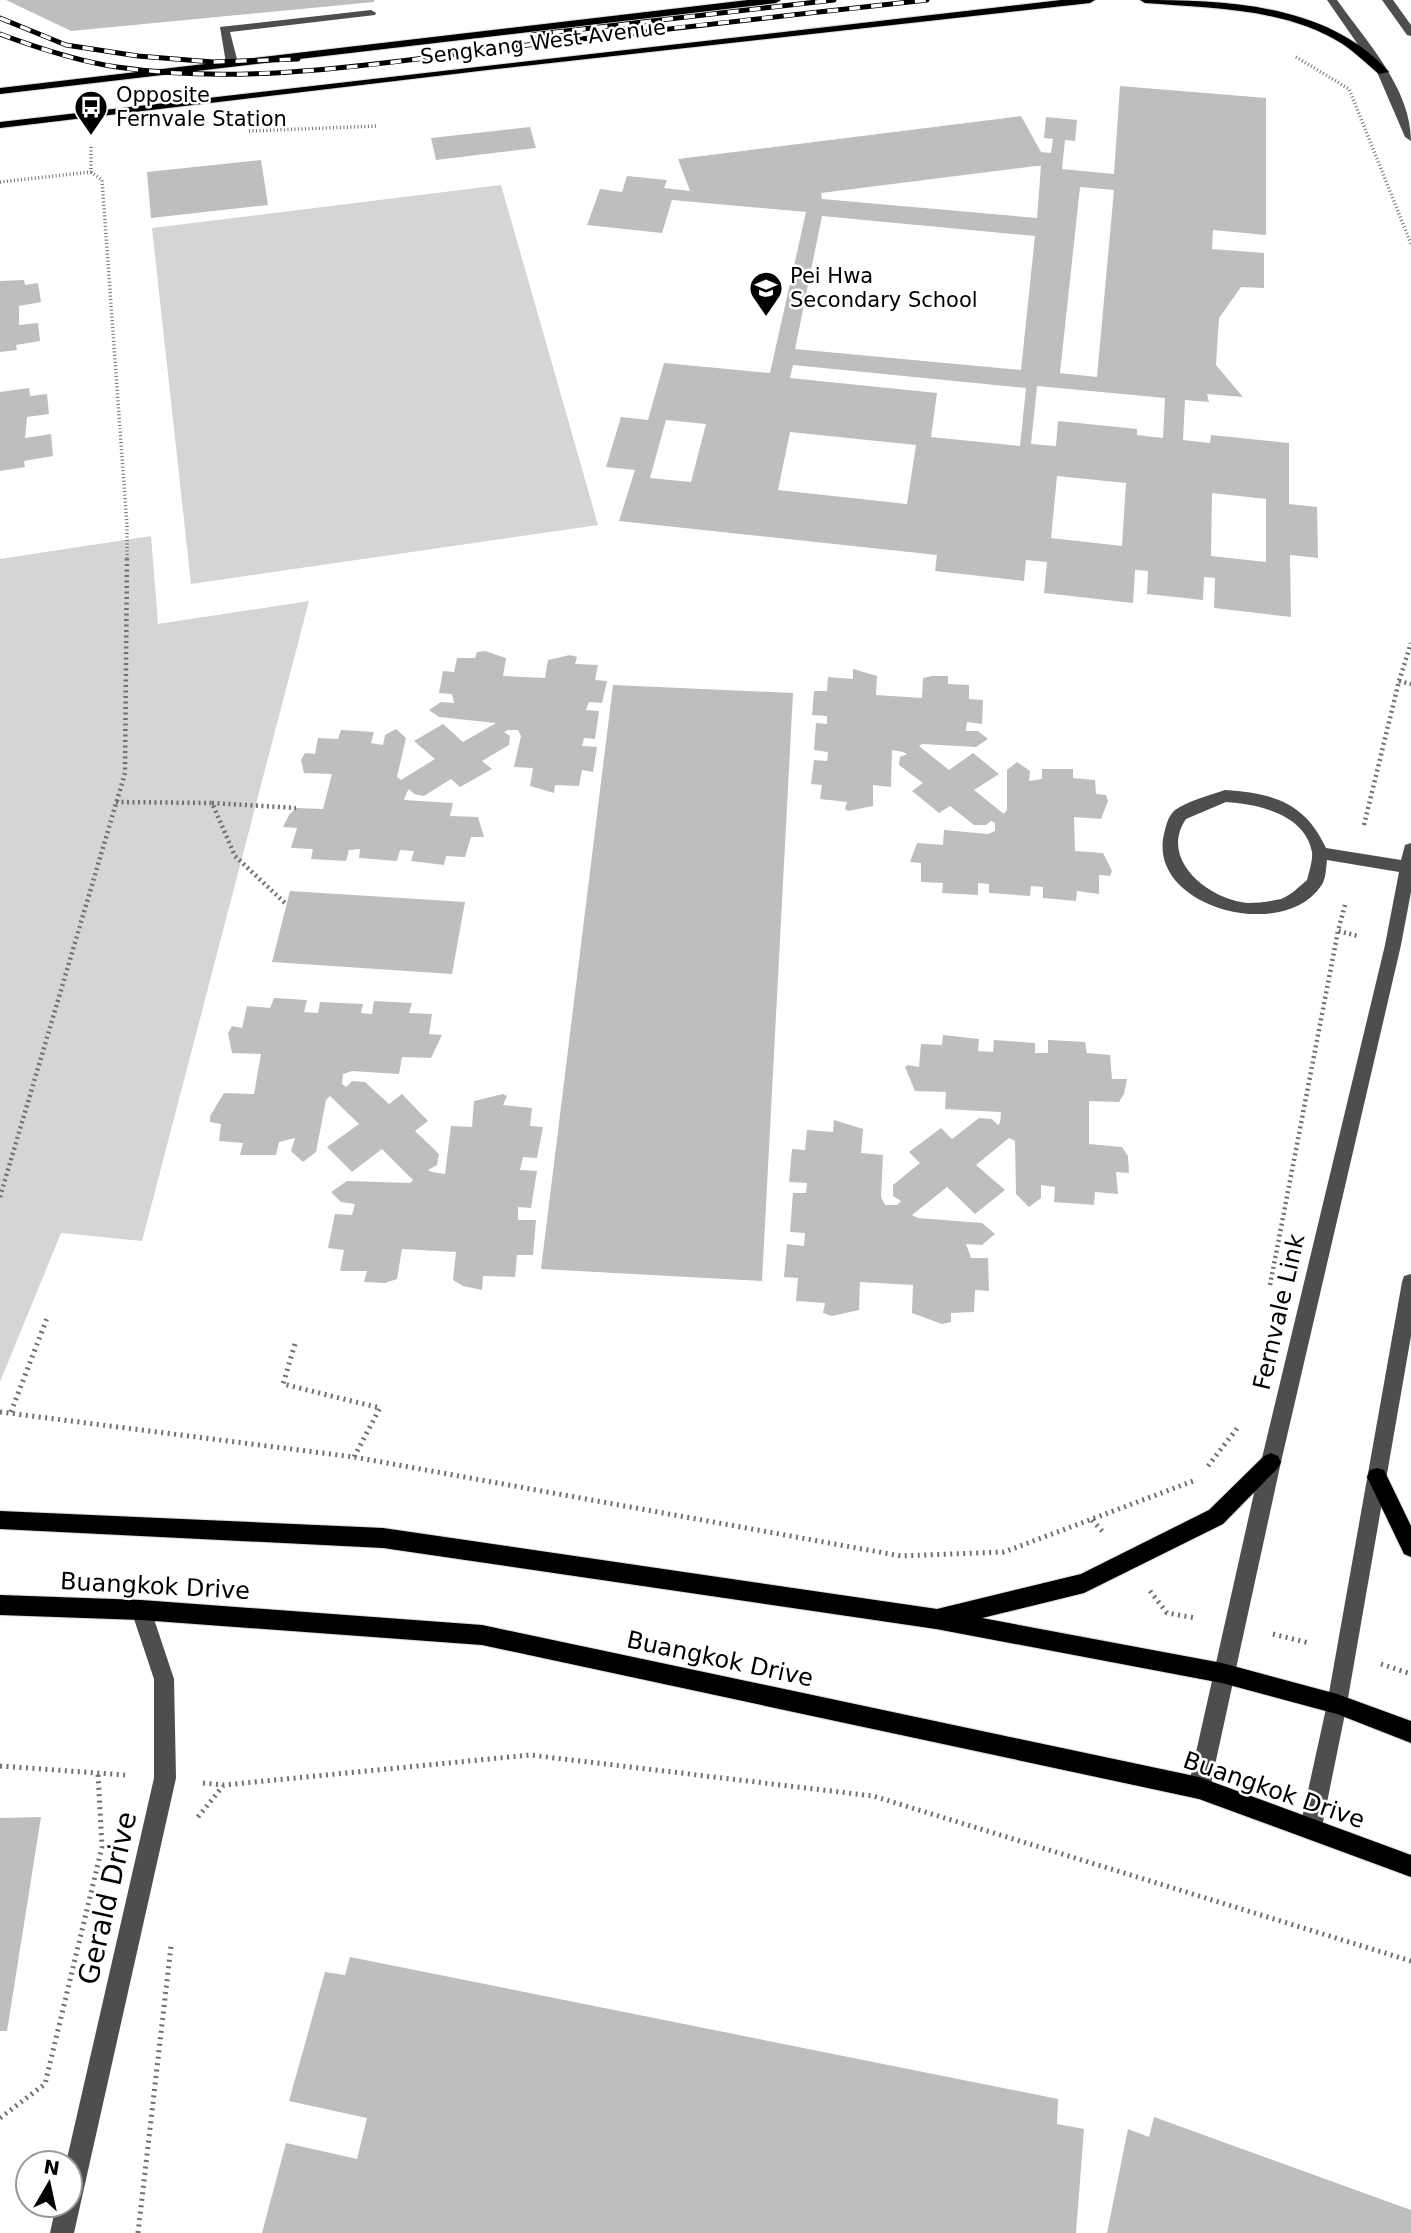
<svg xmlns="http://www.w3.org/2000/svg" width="1411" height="2233" font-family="'DejaVu Sans',sans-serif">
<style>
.green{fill:#d5d5d5}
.building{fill:#bebebe;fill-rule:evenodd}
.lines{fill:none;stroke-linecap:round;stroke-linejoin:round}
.major-casing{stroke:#dbdbdb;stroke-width:2}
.path-far2{stroke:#707070;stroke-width:3.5;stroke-dasharray:1 2.5;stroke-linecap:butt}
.path-far1{stroke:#707070;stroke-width:4.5;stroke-dasharray:2 3.5;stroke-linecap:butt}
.path{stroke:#707070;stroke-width:5;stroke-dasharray:2 4.5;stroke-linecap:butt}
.minor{fill:#4e4e4e;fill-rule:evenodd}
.major{fill:#000;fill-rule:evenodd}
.rail-casing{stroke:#000;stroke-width:5}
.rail{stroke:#fff;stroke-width:3.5;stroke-dasharray:11;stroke-linecap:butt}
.labels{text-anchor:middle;stroke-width:5;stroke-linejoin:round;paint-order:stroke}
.far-street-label{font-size:21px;fill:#000;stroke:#fff}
.far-poi-label{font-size:21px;fill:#000;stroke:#fff;text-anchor:start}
.street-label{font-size:24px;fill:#000;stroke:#fff}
.near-street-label{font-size:28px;fill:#000;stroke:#fff}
</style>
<rect width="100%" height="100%" fill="#fff"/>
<!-- green -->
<path class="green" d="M501,185L598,525L191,584L152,228Z
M151,536L158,624L309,601L142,1241L61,1233L0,1382V559Z"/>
<!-- building -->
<path class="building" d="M6,0H374V2L71,31Z
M1120,86L1266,98V235L1213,230L1212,249L1264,253V288L1241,287L1219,318L1216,365L1243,397L1207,394L1209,402L1185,400L1183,440L1210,443L1211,435L1289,443V504L1317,507L1318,558L1290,555L1291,617L1214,608L1215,578L1204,577L1203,600L1147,594L1148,571L1135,570L1133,603L1044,593L1047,562L1026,560L1024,581L935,571L937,555L619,521L635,470L606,467L621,417L648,420L664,363L770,373L806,212L672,200L662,233L587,225L600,189L622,192L627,176L667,180L664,188L690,191L678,159L1021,116L1041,152L1051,153L1053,139L1044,138L1046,117L1077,120L1075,141L1065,140L1062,169L1114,174ZM1036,166H1041L1037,218L822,199L821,193ZM1080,187L1114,190L1097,377L1060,373ZM822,216L1035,236L1021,370L795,349ZM793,365L1026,388L1020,446L931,437L937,393L790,378ZM1037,386L1165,398L1163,438L1137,435V429L1058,421L1056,446L1031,444ZM666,420L706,424L691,482L650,478ZM790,432L916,445L907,504L778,490ZM1057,476L1126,483L1122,546L1051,538ZM1212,493L1266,499V562L1211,556Z
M530,127L536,148L436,160L431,138Z
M261,160L268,205L151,218L147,172Z
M24,280L25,285L38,283L41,302L19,306V325L38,323L40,341L16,345L17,350L0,352V281Z
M29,388L30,396L47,394L49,414L27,417L25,438L51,434L53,456L24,461L25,467L0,471V392Z
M485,651L506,658L503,676L545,678L548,660L570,655L577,657L575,664L598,665L595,680L607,681L602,703L589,702L586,710L599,711L595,739L584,738L582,746L597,747L593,772L582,770L579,786L555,785L554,793L530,786L533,768L514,767L521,736L518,730H508L504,732L510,736L509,745L482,761L492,769L460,787L451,779L424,796L414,794L409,789L407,792L404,800L453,803L450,816L478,817L484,837H471L465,857L446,856L444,865L411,861L414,851L400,850L397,861L359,858L360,849L349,850L346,861L311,859L313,849L291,848L297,828L283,827L289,815L296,808L323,809L332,774L304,773L301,760L305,753L315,754L318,738L338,739L341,730L374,732L371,743L383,745L385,735L396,729L406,738L397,777L401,780L435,759L414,741L443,724L463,742L496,723L439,717L429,710L441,702L454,703L452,694L439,693L443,671L454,672L457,658H475L477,652Z
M853,669L877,676L876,695L922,698L923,678L932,676H948V684L969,685V699L983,700L982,724L967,722L966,731H978L988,739L976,747L922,744L919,746L949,770L973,753L999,774L974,790L1004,814L1007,810V770L1017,762L1030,771L1029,781L1042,779V769H1073V778L1095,780L1096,794L1106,795L1108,801L1101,819L1074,817L1075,851L1103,853L1112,871L1110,876L1099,875V894L1077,891L1076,901L1043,898V887L1031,886L1030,896L989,893V884L978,883V895L942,893L943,883L921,882V863L910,862L917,843L943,845L944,830L988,834L995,831V823L991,821L986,825H974L950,806L939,813L912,791L923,783L899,765L900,757L907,754L903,752L892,750L891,787L873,785V806L848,811L845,809L847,802L820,799L822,785L811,784L814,760L827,761L828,752L814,750L816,723L827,724V716L812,715L814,691H827L828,677L853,679Z
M613,685L793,693L762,1281L541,1269Z
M290,891L465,902L452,974L272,962Z
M274,998L307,1000L304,1012L318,1013L320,1002L363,1004L361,1013L372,1014L374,1001L412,1003L409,1013L432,1014L429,1034L442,1035L431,1058L402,1057L399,1074L352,1071L343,1074L342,1084L346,1087L352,1081L365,1082L389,1104L402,1094L428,1121L415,1131L439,1154L437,1165L428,1170L432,1172L445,1174L451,1126L472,1127L474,1101L503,1094L507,1096L503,1105L532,1108L530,1126L543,1127L537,1158L523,1157L520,1170L537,1171L531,1208L518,1207V1220H536L533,1255H517L515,1277L483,1276L482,1290L463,1286L453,1280L456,1252L402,1249L397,1279L385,1283L364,1282L367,1271H340L344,1250L328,1248L335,1214L352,1215L355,1204L341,1202L331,1192L347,1181L410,1183L413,1180L382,1149L352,1172L327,1147L359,1124L330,1096L326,1100L316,1152L303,1162L291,1151L295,1138L279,1142L276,1155H240L243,1143L219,1141L221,1124L210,1122V1116L224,1093L254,1094L261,1054L232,1053L228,1033L232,1026L242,1028L247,1006L270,1008Z
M943,1035L979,1039L978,1051L993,1052L994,1040L1035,1043V1053H1048V1040L1085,1042L1087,1053L1110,1055L1112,1079H1127L1124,1094L1119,1102L1089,1101V1144L1122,1147L1128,1156L1129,1173L1116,1172L1118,1194L1095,1192L1094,1205L1054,1202L1055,1187L1041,1185V1198L1029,1207L1016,1194L1015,1141L1009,1138L976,1165L1005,1190L975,1214L947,1187L912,1215L918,1218L982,1223L995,1234L982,1245L966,1244L971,1258H988L989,1291L975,1290L974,1312L951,1313V1322L942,1324L912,1313L913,1285L860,1282L859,1310L832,1316L823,1313L825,1303L796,1301L798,1278L784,1277L787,1244L804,1246L805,1233L790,1232L793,1193H806L807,1183L789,1182L792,1149L805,1150L807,1130L833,1132L834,1120L863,1129L861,1153L883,1155L881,1197L885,1205H897L901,1201L893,1196V1185L920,1163L909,1152L941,1128L952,1139L979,1118L992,1119L998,1125L1000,1123L1001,1112L945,1109L946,1092L915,1091L905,1067L908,1065L919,1067L921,1044L942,1045Z
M41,1817L7,2031H0V1818Z
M350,1957L1058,2099L1057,2124L1084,2129L1076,2233H262L286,2143L357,2159L367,2118L289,2101L325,1972L345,1975Z
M1154,2117L1411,2210V2233H1107L1128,2129L1149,2137Z"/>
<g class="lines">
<defs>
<path id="major" d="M748,0H781L776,3L0,94V88Z
M1061,0H1095L1090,3L496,69L0,128V122Z
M1140,0C1224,0 1328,3 1389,72L1379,74C1367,64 1355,52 1341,43C1285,8 1209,8 1145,3Z
M1271,1453L1278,1456L1281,1462L1278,1468L1223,1524L1084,1593L982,1618L1222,1663L1337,1694L1411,1721V1743L1337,1714L1222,1683L936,1629L383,1548L0,1529V1511L383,1528L937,1609L1081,1574L1209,1510L1264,1456Z
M1377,1468L1384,1470L1411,1526V1557L1404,1554L1367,1477L1370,1470Z
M0,1595L141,1600L482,1625L1199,1777L1411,1855V1877L1199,1799L482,1645L141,1620L0,1615Z"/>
</defs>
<!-- major casing -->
<use href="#major" class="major-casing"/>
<!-- path-far2 -->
<path class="path-far2" d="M1296,57L1349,89L1411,244
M249,131L377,126
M91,172L102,180L127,526V559
M0,182L91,172V145"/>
<!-- path-far1 -->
<path class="path-far1" d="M1399,681L1411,684
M116,802L212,803L235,856L286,904
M212,803L296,808
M1364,825L1399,681L1411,643
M1345,905L1338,931L1358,936
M0,1197L125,773L127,557
M1270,1285L1338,931"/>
<!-- path -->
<path class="path" d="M295,1344L283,1384L380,1408L354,1457
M0,1412L354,1457L901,1556L1004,1552L1196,1480
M11,1412L47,1318
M1208,1466L1239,1426
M1092,1520L1103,1532
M1150,1591L1167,1613L1196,1618
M1273,1634L1309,1643
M1381,1664L1411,1674
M0,1766L125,1775
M203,1783L224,1785L530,1755L873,1796L1411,1961
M198,1817L223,1786
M0,2118L45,2084L102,1847L98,1773
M138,2233L171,1946"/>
<!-- minor -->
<path class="minor" d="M1327,0H1337C1366,41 1411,88 1411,141L1405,137L1377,72Z
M1382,0H1393L1411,25V36L1407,35Z
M371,10L376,13L375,15L230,32L238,63L232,66L226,63L220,27Z
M1225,790C1272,793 1305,802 1326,848L1401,860L1405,845L1411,843V892L1401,945L1281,1462L1210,1788L1207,1796L1199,1799L1191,1796L1188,1788L1261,1462L1385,945L1399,872L1327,860C1326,868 1326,880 1321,886C1283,943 1147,907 1164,834C1166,826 1168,816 1175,810C1188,801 1210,795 1225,790ZM1226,802C1258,804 1305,814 1312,852C1313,860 1309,872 1307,880C1300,886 1290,896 1281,899C1272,901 1258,903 1248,903C1210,900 1158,860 1186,819Z
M1411,1274V1336L1347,1704L1322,1827L1319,1835L1311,1838L1303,1835L1300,1827L1327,1704L1402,1282L1404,1276Z
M141,1600L148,1603L151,1610L174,1679L176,1778L74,2233H50L56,2205H70V2163H66L154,1778V1679L131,1610L134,1603Z"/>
<!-- major -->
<use href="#major" class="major"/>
<defs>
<path id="rail" d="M0,18L66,45L138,56L213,62L298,59
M0,34C38,48 77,61 117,67C253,87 393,61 528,45C661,29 794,15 927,0
M531,35L834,0"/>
</defs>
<!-- rail casing -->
<use href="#rail" class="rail-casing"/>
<!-- rail -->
<use href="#rail" class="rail"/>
</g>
<!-- icons -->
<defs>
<symbol id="bus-pin" viewBox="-11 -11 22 30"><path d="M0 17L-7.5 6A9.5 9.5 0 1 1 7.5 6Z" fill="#000" stroke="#fff"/><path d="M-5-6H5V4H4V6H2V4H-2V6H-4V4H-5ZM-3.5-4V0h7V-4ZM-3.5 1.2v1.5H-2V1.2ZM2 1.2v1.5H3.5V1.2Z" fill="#fff"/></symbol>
<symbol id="school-pin" viewBox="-11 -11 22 30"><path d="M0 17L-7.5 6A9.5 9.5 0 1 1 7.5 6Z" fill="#000" stroke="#fff"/><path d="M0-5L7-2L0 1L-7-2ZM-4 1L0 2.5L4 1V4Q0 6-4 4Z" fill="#fff"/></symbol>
</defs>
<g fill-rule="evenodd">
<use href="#bus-pin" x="72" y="88" width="38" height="52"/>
<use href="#school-pin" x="747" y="269" width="38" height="52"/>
</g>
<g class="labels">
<!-- far-street labels -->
<g class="far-street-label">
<text transform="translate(543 42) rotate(-7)" y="7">Sengkang West Avenue</text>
</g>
<!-- far-poi labels -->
<g class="far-poi-label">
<text x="116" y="102">Opposite<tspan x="116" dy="24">Fernvale Station</tspan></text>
<text x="790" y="283">Pei Hwa<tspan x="790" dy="24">Secondary School</tspan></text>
</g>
<!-- street labels -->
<g class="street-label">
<text transform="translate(1279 1312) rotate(-77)" y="8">Fernvale Link</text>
<text transform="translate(155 1586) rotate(3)" y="8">Buangkok Drive</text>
<text transform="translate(720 1659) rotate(12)" y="8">Buangkok Drive</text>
<text transform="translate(1274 1790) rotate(19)" y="8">Buangkok Drive</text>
</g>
<!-- near-street labels -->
<g class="near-street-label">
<text transform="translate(107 1898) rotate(-77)" y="10">Gerald Drive</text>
</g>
</g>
<!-- north arrow -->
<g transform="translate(49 2184) rotate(9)"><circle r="33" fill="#ffffff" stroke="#999999" stroke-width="2"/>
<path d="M0-5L12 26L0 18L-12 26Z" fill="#000000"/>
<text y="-10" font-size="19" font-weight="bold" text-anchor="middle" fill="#000000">N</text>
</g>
</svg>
